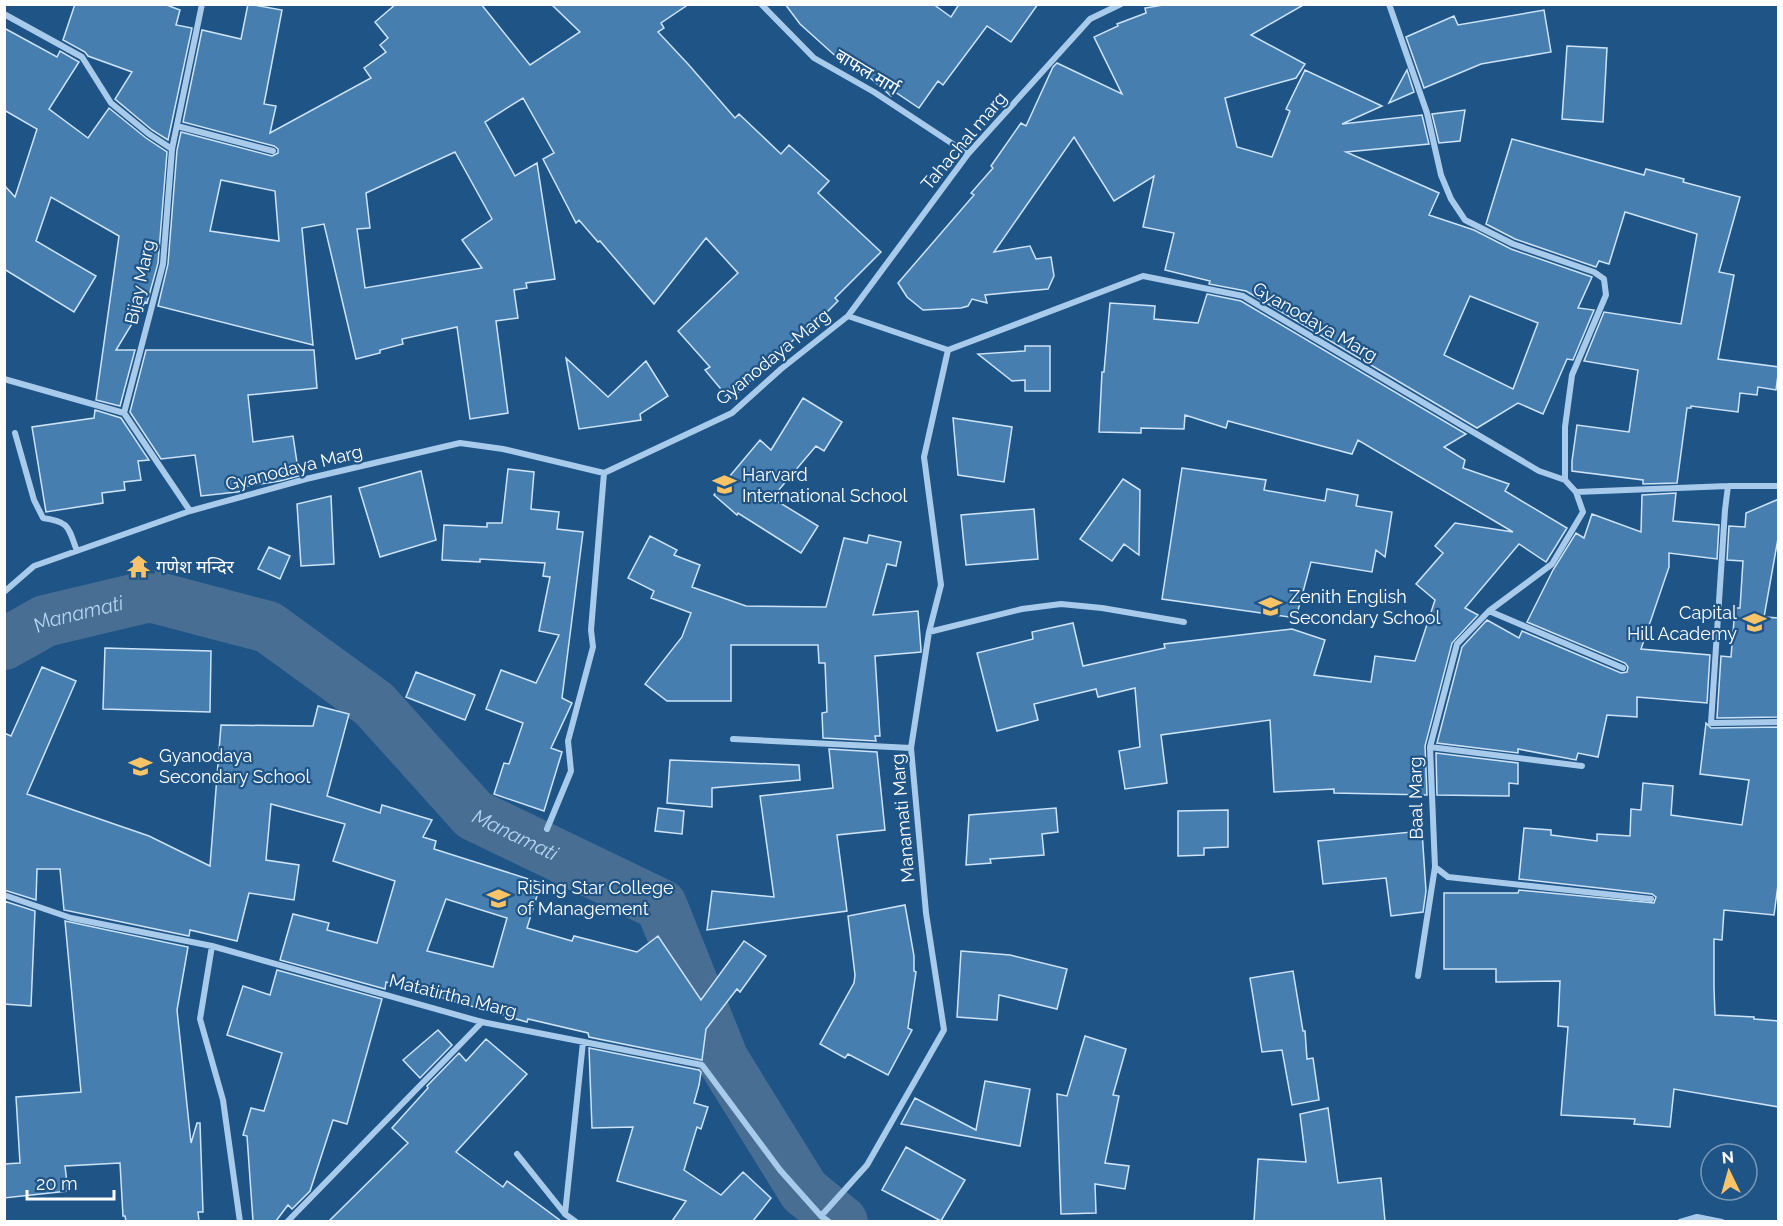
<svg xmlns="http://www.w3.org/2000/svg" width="1783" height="1226" font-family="Raleway,'Noto Sans Devanagari',sans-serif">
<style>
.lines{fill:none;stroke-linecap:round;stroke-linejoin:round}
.river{stroke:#486e93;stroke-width:52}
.building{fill:#477eb0;stroke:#cde4f8;stroke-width:1.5;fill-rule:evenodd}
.minor{stroke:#a8cbeb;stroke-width:6}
.labels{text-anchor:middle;stroke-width:4.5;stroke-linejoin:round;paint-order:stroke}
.street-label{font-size:18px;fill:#fff;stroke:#1f5487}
.poi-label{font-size:18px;fill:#fff;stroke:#1f5487;text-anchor:start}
.water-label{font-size:20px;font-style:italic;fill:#b4d5f2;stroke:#1f5487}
</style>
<rect width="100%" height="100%" fill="#1f5487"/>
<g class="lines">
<!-- river -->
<path class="river" id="s1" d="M4,644L45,621L150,596L268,627L374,704L474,815L661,905L723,1060L804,1191L842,1222"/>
</g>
<!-- building -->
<path class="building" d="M75,4H164L180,10L176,25L192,28L168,140L152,130L115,99L132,72L88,56L85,52L63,40Z
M248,4L282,10L264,104L276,106L270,133L371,78L364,68L386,52L380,45L388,38L375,22L396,4H481L530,65L580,32L551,4H689L661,23L664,28L658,32L688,64L735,118L739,114L781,154L789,145L829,181L818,193L881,252L835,298L838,301L805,334L803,331L730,400L705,370L710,367L678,331L738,273L706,238L654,304L600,241L598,242L579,220L576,223L543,159L554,153L523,98L485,122L515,176L537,163L555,279L526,283L527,288L514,290L518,318L496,321L508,413L470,419L457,327L402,339L403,344L380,350V353L356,359L324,224L302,228L313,345L158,306L168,264L177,150L181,132L272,156L278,153V149L274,146L183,122L202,30L241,39ZM455,152L492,219L462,240L482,268L365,288L357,229L370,228L366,193ZM221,180L275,191L279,241L210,231Z
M785,4H933L951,17L958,6L957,4H1038L1011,42L987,26L943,85L938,81L919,108L895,92L891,96L845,56L841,61L800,24Z
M1169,4H1305L1251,35L1305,64L1296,78L1225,98L1237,147L1272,157L1290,111L1286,109L1305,70L1382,106L1342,124L1422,115L1429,144L1346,152L1439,193L1429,215L1474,230L1511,249L1592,277L1578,308L1594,310L1573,360L1567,359L1543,414L1518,403L1477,428L1246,291L1209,284L1210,281L1165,270L1174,233L1143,227L1154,176L1114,201L1074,137L994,252L1030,246L1036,259L1051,257L1054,276L1048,289L985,295L987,303L972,299L968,306L961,308L923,310L907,297L898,283L974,195L971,193L993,168L991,166L1021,123L1026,126L1053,67L1057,63L1122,94L1094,37L1118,26L1117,24L1146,13L1145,8ZM1470,296L1538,323L1513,389L1444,355Z
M1544,10L1551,52L1481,64L1424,88L1406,37L1454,16L1458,25Z
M4,28L57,57L60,51L79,62L49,109L88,138L109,108L146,138L167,152L158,263L147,303L145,302L116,350H135L120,406L96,400L119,236L51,197L36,241L96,276L74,312L4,269V185L15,197L37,129L4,110Z
M1567,46L1607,48L1603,122L1562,119Z
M1407,70L1414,92L1389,103Z
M1465,110L1460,141L1439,143L1432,114Z
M1512,139L1644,175L1646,169L1684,179L1683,182L1740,197L1719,272L1734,275L1718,359L1779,367L1776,390L1758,387L1757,395L1740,393L1738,412L1691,406V408H1687L1677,483L1643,484V480L1572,471V461L1577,425L1629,432L1638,370L1584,361L1604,312L1681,324L1697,234L1625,212L1609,264L1599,261L1596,267L1515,239L1486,224Z
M1207,294L1241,301L1466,434L1444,447L1465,460L1463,468L1509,484L1505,491L1567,528L1546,562L1519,544L1465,608L1478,615L1452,643L1425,746L1427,795L1334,793V789L1274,792L1270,720L1161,735L1167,783L1125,789L1119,751L1140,747L1135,688L1098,697L1096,689L1034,704L1038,720L997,731L977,653L1033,639L1032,632L1073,623L1083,666L1165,648L1164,644L1292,629L1325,640L1314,675L1371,682L1375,656L1415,661L1435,600L1416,584L1443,553L1435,546L1455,523L1513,532L1358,440L1352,454L1228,421L1226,428L1185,415L1184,429L1141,428V433L1099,432L1102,372H1104L1110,303L1155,306L1154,319L1198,323Z
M1025,346H1050V391H1025V380L1012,381L978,354L1025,351Z
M146,350H314L317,388L248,395L253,442L293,436L299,476L280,481L241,487L242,491L237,492L201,496L195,455L161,459L130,412Z
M566,358L608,397L646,361L668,396L640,414L641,420L579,429Z
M803,398L842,422L824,451L816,446L772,498L818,526L801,553L738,513L737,515L714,495L760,440L771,450Z
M95,410L121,418L149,460L138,461L141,480L124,482L125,490L102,493L103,503L46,512L32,427L94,418Z
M953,418L1012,427L1004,482L958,475Z
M1182,468L1266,480L1264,490L1325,501L1327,489L1358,495L1356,506L1392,512L1385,557L1376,550L1372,572L1311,562L1296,618L1162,599Z
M508,469L534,472L531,509L559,512L557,529L583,532L562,698L572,703L551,748L562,752L544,811L494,794L504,763L509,764L523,723L486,709L501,670L536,683L559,635L539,631L550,577L543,576L545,563L480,559V562L442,560L444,525L487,527V523H502Z
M421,471L436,540L380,557L359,488Z
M1123,479L1140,490L1139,555L1124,544L1112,561L1080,539Z
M1676,493L1673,521L1719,525L1717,559L1669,553V567L1641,649L1710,655L1707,703L1637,697V717L1607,715L1598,757L1578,753L1576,760L1518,749V753L1437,743L1462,647L1487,620L1519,638L1522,631L1621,673L1627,672L1628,667L1625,663L1527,622L1553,570L1576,533L1584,538L1592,514L1641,532L1642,495Z
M331,496L334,564L301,566L297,504Z
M1779,499V533L1764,617L1779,618V717L1717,718L1721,656L1731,657L1735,608H1740L1743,561L1727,560L1729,526L1745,527L1746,513Z
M1034,509L1038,559L966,565L961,515Z
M869,535L901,542L896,566L887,564L873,615L918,611L921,650V652L875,656L880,736H875L876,741L823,738L822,713L827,712L825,663H819L818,645H731V701H667L645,684L682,637L691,613L651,598L654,591L628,578L650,536L677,550L674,555L700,565L692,587L746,606L826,607L844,538L867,543Z
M269,547L290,556L280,579L258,569Z
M105,648L211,651L210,712L103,709Z
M42,667L76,681L27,794L149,836L210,866L221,725L313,726L318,706L349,714L327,796L380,813L382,805L432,820L423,837L436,841L434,849L541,883L527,928L572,941L574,936L637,952L658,936L701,1000L744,941L766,956L740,992L737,989L706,1029L702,1060L589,1037L588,1033L528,1019L527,1022L386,982L385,989L280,960L293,914L329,923L327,930L377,943L395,881L333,861L345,824L271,804L266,860L299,865L294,900L249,893L237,941L190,930L189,936L64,910L60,869H37L36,900L4,890V733L11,736ZM446,899L507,918L493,967L427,951Z
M416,672L475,695L465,720L406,697Z
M1706,723L1711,728L1779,727V877L1774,915L1724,910L1722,940L1714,939V988L1715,1015L1754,1017V1019L1779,1021V1107L1674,1089L1670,1127L1634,1124L1635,1119L1561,1115L1568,1027L1558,1026L1560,981L1496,982V969H1444V893H1518L1519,890L1654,903L1656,897L1652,894L1519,879L1524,828L1551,830V835L1597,841V834L1630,836L1631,809L1641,810L1643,783L1673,786L1671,815L1742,825L1749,780L1700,774Z
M829,749L877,752L885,830L837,835L847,911L707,930L712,891L774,897L760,796L833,788Z
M1436,753L1518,763V784L1509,783V796L1437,795Z
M670,760L799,765L800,780L712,788V807L667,803Z
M658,808L684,811L682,834L655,831Z
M1056,808L1058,832L1042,834L1044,855L990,859L991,863L966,865L969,815Z
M1228,810V847L1204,848V855L1178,856V811Z
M1422,831L1426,891L1423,912L1391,916L1386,878L1323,884L1318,841Z
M4,901L35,911L31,1006L4,1004Z
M905,905L914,956V971L916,972L908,1028L912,1030L888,1075L848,1054L845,1058L820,1044L854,983L855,975L848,916Z
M65,921L188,947L177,1010L191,1143L197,1123H200L203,1212H198L199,1221H126L125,1216H123L120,1163L65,1166L68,1191L4,1198V1164L20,1163L16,1097L81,1092Z
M961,951L1010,955L1067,969L1057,1009L999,995L997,1020L957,1017Z
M277,970L382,999L347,1124L333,1120L310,1191L292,1209L288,1205L276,1221H253L247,1136L243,1135L251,1108L264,1111L282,1053L227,1035L243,986L270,995Z
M1293,971L1303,1031H1305L1307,1059L1313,1058L1319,1100L1292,1105L1282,1050L1262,1052L1250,978Z
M438,1030L452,1045L420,1078L403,1060Z
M1085,1036L1126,1049L1113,1095L1119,1096L1105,1163L1129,1166L1125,1189L1095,1184L1096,1213L1061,1214L1057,1094L1067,1096Z
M486,1039L527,1074L456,1152L503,1187L507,1181L561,1221H329L408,1143L392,1128L428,1088L427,1086L459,1053L466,1061Z
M589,1048L699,1070L701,1072L699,1085L694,1103L708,1107L701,1129L697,1127L684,1170L721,1195L743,1172L771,1198L753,1221H672L686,1201L617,1181L633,1127L592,1128Z
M985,1081L1030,1089L1020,1146L901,1124L915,1098L976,1130Z
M1328,1108L1338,1183L1381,1178L1385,1221H1254L1258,1159L1306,1162L1300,1114Z
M906,1147L965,1180L941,1221L882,1190Z"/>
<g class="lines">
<!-- minor -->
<path class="minor" d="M761,4L814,58L874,92L968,154
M1389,4L1427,113L1441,175L1451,199L1465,220L1513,244L1594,272L1604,279L1606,295L1572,375L1565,427V480
M4,14L82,57L111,103L149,134L172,149
M177,126L273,151
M848,316L968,154L1090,19L1121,4
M4,379L124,413
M15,433L34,500L43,518C70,522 68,527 77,551
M1728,486L1725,510L1711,723L1778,722
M1576,492L1583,512L1552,564L1489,611L1457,644L1430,747L1435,867L1448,877L1651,899
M190,511L124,413L163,264L172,149L202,4
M4,592L34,566L190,511L306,479L460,443L503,449L604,473L732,413L781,369L848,316L948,350L1143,276L1243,296L1539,471L1565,480L1576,492L1728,486H1778
M1489,611L1623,668
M929,632L1022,609L1061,604L1102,608L1184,622
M733,739L911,748
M1430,747L1582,766
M547,829L571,771L568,741L593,647L591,630L604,473
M4,895L71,918L212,946L482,1022L702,1065L780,1170L821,1216L829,1222
M212,946L200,1019L223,1100L240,1222
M1418,976L1435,867
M517,1154L565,1214L576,1222
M565,1214L583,1042
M821,1216L867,1165L944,1030L926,913L911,748L929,632L941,585L924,457L948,350
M287,1222L482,1022
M1680,1222L1697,1217L1722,1222"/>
</g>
<!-- icons -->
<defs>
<symbol id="school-bare" viewBox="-9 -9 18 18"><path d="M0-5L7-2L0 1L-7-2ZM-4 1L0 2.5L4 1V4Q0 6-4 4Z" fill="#f9c468" stroke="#1f5487" stroke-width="2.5" paint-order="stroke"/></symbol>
<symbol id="temple-bare" viewBox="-9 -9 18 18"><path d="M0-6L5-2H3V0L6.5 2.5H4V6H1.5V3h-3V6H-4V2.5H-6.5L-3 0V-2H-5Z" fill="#f9c468" stroke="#1f5487" stroke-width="2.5" paint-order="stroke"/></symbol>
<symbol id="university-bare" viewBox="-9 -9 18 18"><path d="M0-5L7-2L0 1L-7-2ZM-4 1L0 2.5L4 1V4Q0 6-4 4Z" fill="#f9c468" stroke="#1f5487" stroke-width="2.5" paint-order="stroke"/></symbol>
</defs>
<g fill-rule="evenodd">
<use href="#school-bare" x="708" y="468" width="33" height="33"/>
<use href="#temple-bare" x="122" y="550" width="33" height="33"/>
<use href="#school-bare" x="1254" y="590" width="33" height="33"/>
<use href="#school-bare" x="1738" y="606" width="33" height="33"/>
<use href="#school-bare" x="124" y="750" width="33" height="33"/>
<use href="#university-bare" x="482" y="882" width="33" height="33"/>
</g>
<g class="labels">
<!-- street labels -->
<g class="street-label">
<text transform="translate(867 72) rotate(31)" y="6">बाफल मार्ग</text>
<text transform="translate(964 141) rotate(-50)" y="6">Tahachal marg</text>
<text transform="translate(140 282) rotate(-78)" y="6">Bijay Marg</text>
<text transform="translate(1315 322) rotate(30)" y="6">Gyanodaya Marg</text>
<text transform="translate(773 357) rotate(-39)" y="6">Gyanodaya Marg</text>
<text transform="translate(294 468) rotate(-14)" y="6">Gyanodaya Marg</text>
<text transform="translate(1416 798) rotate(-91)" y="6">Baal Marg</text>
<text transform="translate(903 818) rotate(-95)" y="6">Manamati Marg</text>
<text transform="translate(453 996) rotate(14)" y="6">Matatirtha Marg</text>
</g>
<!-- poi labels -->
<g class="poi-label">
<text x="742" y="481">Harvard<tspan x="742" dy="21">International School</tspan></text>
<text x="156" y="573">गणेश मन्दिर</text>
<text x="1289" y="603">Zenith English<tspan x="1289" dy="21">Secondary School</tspan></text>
<text x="1737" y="619" text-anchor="end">Capital<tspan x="1737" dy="21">Hill Academy</tspan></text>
<text x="159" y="762">Gyanodaya<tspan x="159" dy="21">Secondary School</tspan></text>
<text x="517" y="894">Rising Star College<tspan x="517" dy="21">of Management</tspan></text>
</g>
<!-- water labels -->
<g class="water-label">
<text dy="7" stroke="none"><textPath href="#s1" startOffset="81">Manamati</textPath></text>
<text dy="7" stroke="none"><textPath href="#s1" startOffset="603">Manamati</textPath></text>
</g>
</g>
<!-- border -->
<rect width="1783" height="1226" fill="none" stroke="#ffffff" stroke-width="12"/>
<!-- north arrow -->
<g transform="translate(1729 1172) rotate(355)"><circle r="28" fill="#1f5487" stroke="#7998b7" stroke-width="1.5"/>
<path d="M0-4.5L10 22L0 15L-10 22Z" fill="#f9c468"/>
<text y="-9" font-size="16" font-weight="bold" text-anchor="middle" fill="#ffffff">N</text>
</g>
<!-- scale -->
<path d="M27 1190v9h87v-9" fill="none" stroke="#ffffff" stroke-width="3"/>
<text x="36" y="1190" font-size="18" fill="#ffffff" stroke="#1f5487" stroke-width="4.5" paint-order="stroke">20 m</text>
</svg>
